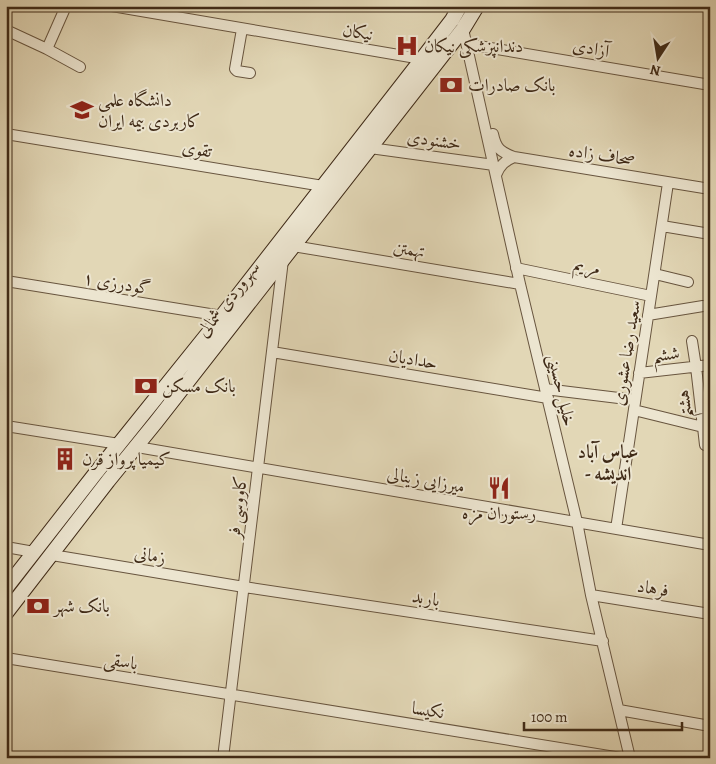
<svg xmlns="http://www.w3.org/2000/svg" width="716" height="764" font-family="Alegreya,Amiri,serif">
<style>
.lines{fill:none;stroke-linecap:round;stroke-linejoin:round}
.minor-casing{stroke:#68553f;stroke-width:12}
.secondary-casing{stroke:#3f2a17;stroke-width:16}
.minor{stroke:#ece5d0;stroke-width:10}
.secondary{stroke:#ece5d0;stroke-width:14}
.labels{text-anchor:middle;stroke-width:4;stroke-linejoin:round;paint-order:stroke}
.street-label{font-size:18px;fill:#3f2a17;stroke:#ece5d0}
.poi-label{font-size:18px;fill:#3f2a17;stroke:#ece5d0;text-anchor:start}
.neighbourhood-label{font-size:19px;font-weight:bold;fill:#3f2a17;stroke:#ece5d0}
</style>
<rect width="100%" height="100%" fill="#e2d7b6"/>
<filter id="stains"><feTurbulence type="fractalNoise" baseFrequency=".004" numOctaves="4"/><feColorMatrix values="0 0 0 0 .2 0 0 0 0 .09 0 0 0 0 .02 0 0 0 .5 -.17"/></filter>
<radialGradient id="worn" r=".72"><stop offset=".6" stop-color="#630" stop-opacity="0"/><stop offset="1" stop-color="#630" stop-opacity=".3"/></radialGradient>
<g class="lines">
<defs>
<path id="minor" d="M112,6L422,59
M242,29L235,69L237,71L250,73
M463,29L520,284L577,522L591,595L630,758
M6,30L47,49L66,6
M467,42L473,45L710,85
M47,49L80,67
M6,134L323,186
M493,134C496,149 501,152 514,157
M370,148L494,165
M496,175C500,165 505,161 514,157L710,189
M662,226L710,234
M293,246L520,284
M516,268L651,296
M655,274L688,282
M6,281L222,316
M648,315L703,306
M272,352L548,398
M639,373L710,365
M545,389L635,400
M634,410L703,427L696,367L692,341
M6,426L119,444
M703,427L705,445
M137,447L710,545
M616,529L668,183
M6,547L34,552
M52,555L244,587L603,641
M591,595L710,614
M6,658L621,758
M619,710L710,726
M223,758L283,260"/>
<path id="secondary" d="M6,588L95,474L222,316L422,59L452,20L460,6
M6,613L108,481L156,422L463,29L477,6"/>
</defs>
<!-- minor casing -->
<use href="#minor" class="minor-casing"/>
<!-- secondary casing -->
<use href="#secondary" class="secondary-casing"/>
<!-- minor -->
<use href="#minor" class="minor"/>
<!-- secondary -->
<use href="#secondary" class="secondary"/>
</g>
<!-- icons -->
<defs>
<symbol id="hospital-bare" viewBox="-9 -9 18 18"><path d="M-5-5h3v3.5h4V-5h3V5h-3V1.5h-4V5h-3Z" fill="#8f2418" stroke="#ece5d0" stroke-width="2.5" paint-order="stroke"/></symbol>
<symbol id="bank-bare" viewBox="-9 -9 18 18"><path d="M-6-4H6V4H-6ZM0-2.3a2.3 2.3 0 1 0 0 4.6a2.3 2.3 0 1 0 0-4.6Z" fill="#8f2418" stroke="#ece5d0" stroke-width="2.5" paint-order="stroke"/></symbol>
<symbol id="university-bare" viewBox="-9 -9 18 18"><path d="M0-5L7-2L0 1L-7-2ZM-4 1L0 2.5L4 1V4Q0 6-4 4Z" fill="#8f2418" stroke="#ece5d0" stroke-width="2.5" paint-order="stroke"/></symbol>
<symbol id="building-bare" viewBox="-9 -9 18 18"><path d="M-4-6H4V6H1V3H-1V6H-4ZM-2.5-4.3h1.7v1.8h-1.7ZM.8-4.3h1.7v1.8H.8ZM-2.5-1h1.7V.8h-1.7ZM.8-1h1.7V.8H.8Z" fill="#8f2418" stroke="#ece5d0" stroke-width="2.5" paint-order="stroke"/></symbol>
<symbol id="restaurant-bare" viewBox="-9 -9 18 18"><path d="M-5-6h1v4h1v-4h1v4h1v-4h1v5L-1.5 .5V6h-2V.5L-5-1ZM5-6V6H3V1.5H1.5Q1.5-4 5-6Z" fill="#8f2418" stroke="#ece5d0" stroke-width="2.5" paint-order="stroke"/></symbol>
</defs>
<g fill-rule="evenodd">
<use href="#hospital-bare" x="391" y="30" width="32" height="32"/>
<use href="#bank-bare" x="435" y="69" width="32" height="32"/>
<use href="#university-bare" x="66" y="94" width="32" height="32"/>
<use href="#bank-bare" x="130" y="370" width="32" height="32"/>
<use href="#building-bare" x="49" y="443" width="32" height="32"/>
<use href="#restaurant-bare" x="483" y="472" width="32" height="32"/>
<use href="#bank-bare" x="22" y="590" width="32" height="32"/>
</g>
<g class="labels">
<!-- street labels -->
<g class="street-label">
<text transform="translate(358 32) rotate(9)" y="6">نیکان</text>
<text transform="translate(591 48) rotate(10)" y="6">آزادی</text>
<text transform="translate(434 140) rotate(8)" y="6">خشنودی</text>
<text transform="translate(197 149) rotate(9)" y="6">تقوی</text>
<text transform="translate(602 155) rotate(9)" y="6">صحاف زاده</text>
<text transform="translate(409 249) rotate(10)" y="6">تهمتن</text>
<text transform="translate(587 266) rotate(11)" y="6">مریم</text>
<text transform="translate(117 283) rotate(9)" y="6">گودرزی ۱</text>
<text transform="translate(228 299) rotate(-52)" y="6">سهروردی شمالی</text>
<text transform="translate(626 353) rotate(-81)" y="6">سعید رضا عشوری</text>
<text transform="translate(666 354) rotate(-6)" y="6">ششم</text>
<text transform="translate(413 359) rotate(10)" y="6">حدادیان</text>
<text transform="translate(562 390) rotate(77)" y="6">خلیل حسینی</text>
<text transform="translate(684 404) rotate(-96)" y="6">هشتم</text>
<text transform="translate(426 480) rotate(10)" y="6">میرزایی زینالی</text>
<text transform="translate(237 507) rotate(-83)" y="6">کاووسی فر</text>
<text transform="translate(150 555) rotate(10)" y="6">زمانی</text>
<text transform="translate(653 588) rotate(9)" y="6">فرهاد</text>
<text transform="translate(426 598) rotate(9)" y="6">باربد</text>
<text transform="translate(121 661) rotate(9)" y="6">باسقی</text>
<text transform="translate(428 710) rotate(9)" y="6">نکیسا</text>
</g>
<!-- poi labels -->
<g class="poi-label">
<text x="424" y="52">دندانپزشکی نیکان</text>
<text x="468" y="91">بانک صادرات</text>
<text x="98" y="106">دانشگاه علمی<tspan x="98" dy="21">کاربردی بیمه ایران</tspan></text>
<text x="162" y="392">بانک مسکن</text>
<text x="82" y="465">کیمیا پرواز قرن</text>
<text x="499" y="519" text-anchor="middle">رستوران مزه</text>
<text x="54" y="612">بانک شهر</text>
</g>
<!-- neighbourhood labels -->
<g class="neighbourhood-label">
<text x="608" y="458">عباس آباد<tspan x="608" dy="22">- اندیشه</tspan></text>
</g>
</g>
<!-- margin -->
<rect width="716" height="764" fill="none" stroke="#e2d7b6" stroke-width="25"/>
<rect x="8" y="8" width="701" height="749" fill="none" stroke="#3f2a17" stroke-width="2.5"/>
<rect x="12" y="12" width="691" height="739" fill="none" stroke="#3f2a17"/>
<!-- north arrow -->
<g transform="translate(658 58) rotate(192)" stroke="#ece5d0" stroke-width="4" paint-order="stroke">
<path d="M0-4L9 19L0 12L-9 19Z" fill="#3f2a17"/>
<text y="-8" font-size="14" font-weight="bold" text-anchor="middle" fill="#3f2a17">N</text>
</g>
<!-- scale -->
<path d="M524 722v8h158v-8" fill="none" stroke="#3f2a17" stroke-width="2.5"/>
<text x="531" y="722" font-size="15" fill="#3f2a17" stroke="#ece5d0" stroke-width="4" paint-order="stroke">100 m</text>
<rect width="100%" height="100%" filter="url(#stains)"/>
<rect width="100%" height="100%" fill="url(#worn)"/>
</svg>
